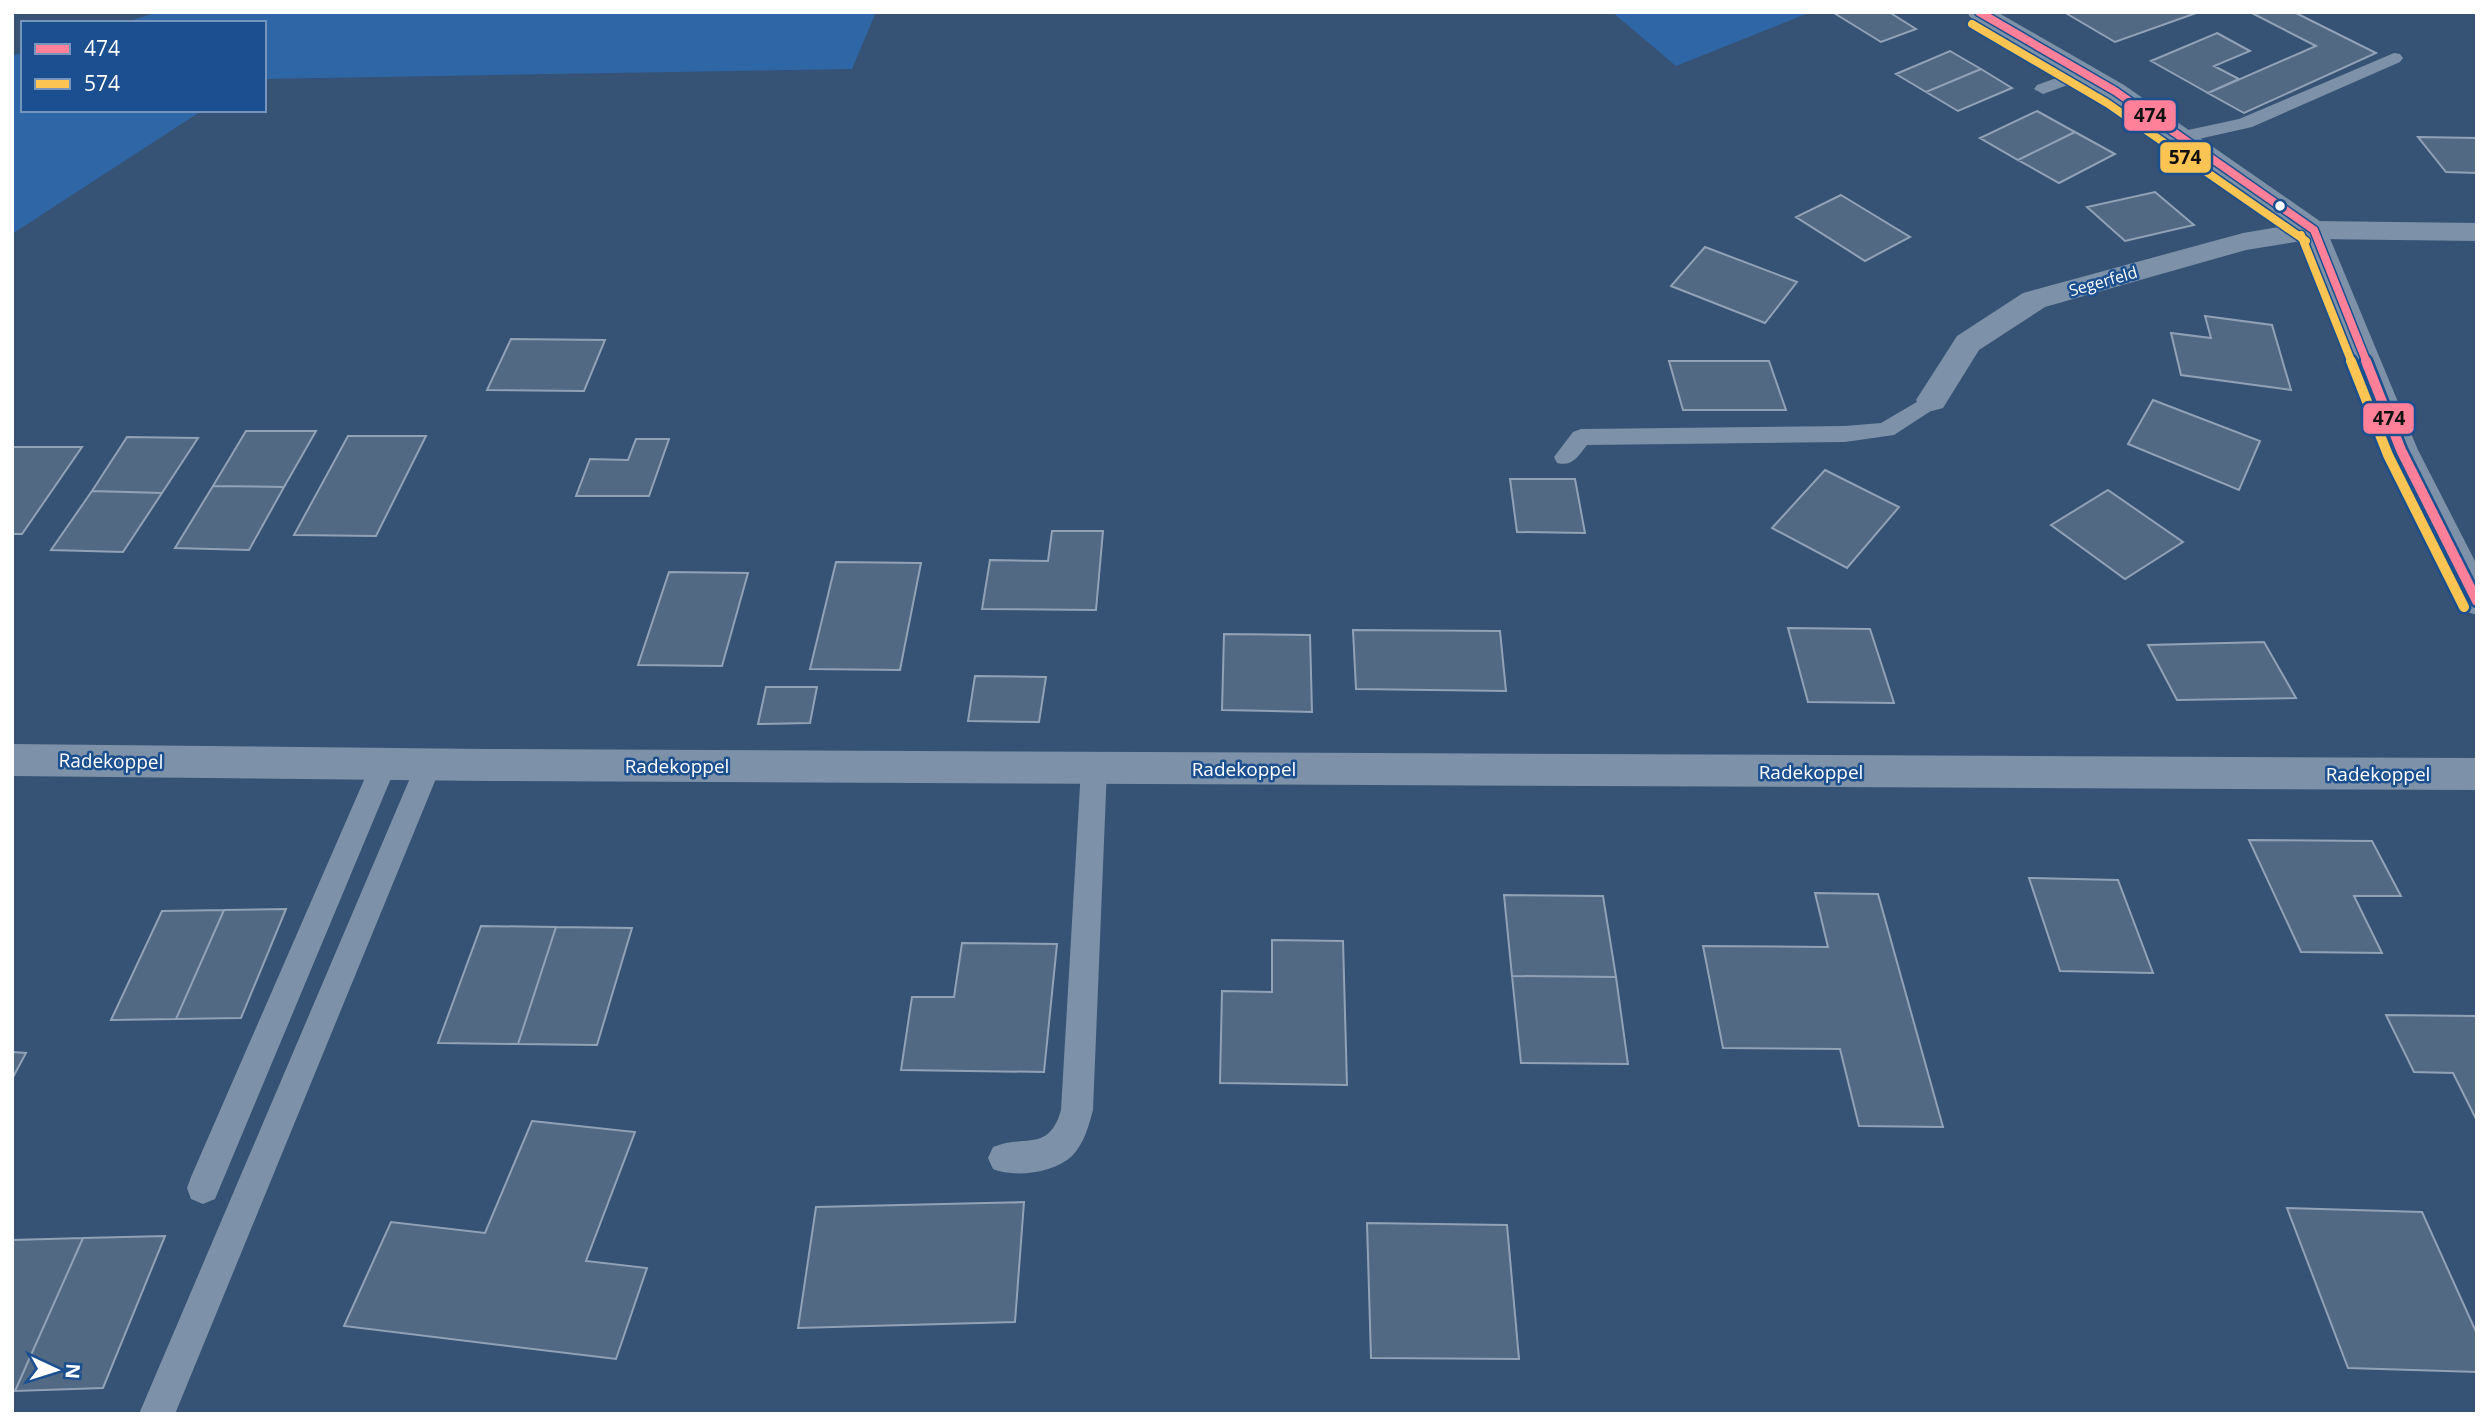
<svg xmlns="http://www.w3.org/2000/svg" width="2489" height="1426" font-family="'Open Sans',sans-serif">
<style>
.green{fill:#2f66a5}
.building{fill:#526984;stroke:#92a2b6;stroke-width:2}
.lines{fill:none;stroke-linecap:round;stroke-linejoin:round}
.service{fill:#7d92a8;fill-rule:evenodd}
.minor{fill:#7d92a8;fill-rule:evenodd}
.tertiary{fill:#7d92a8;fill-rule:evenodd}
.bus-1-far1-casing{stroke:#1b4f8f;stroke-width:11}
.bus-1-casing{stroke:#1b4f8f;stroke-width:15}
.bus-2-far1-casing{stroke:#1b4f8f;stroke-width:11}
.bus-2-casing{stroke:#1b4f8f;stroke-width:15}
.bus-1-far1{stroke:#ff8098;stroke-width:8}
.bus-1{stroke:#ff8098;stroke-width:10}
.bus-2-far1{stroke:#fcc553;stroke-width:8}
.bus-2{stroke:#fcc553;stroke-width:10}
.bus-dot{fill:#fff;stroke:#1b4f8f;stroke-width:2.5}
.labels{text-anchor:middle;stroke-width:5;stroke-linejoin:round;paint-order:stroke}
.far-street-label{font-size:16px;fill:#fff;stroke:#1b4f8f}
.street-label{font-size:19px;fill:#fff;stroke:#1b4f8f}
.line-badge{stroke:#1b4f8f;stroke-width:2.5}
.pale-badge-label{font-size:19px;text-anchor:middle;font-weight:bold;fill:#111}
</style>
<rect width="100%" height="100%" fill="#365274"/>
<!-- green -->
<path class="green" d="M158,12H876L852,69L264,79V23H123Z
M1612,12H1811L1676,66Z
M23,53V110H203L12,234V56Z"/>
<!-- building -->
<path class="building" d="M1889,12L1916,29L1881,42L1834,13Z
M2064,12H2199L2115,42Z
M2250,12H2294L2376,53L2244,113L2208,93L2316,46Z
M2217,33L2250,51L2214,66L2239,79L2208,93L2151,61Z
M1950,51L1981,69L1926,92L1896,74Z
M1981,69L2012,88L1958,111L1926,92Z
M2037,111L2075,132L2018,160L1980,138Z
M2075,132L2115,154L2059,183L2018,160Z
M2418,137L2477,138V173L2446,172Z
M2155,192L2194,225L2125,241L2087,207Z
M1841,195L1910,237L1865,261L1796,217Z
M1705,247L1797,282L1765,323L1671,286Z
M2205,316L2272,325L2291,390L2181,375L2171,333L2211,338Z
M511,339L605,340L584,391L487,390Z
M1669,361H1769L1786,410H1683Z
M2153,400L2260,441L2239,490L2128,444Z
M246,431H316L284,487L213,486Z
M348,436H426L376,536L294,535Z
M127,437L198,438L162,493L92,491Z
M636,439H669L649,496H576L590,459L628,460Z
M12,447H82L22,534H12Z
M1825,470L1899,507L1847,568L1772,528Z
M1510,479H1575L1585,533L1517,532Z
M213,486L284,487L249,550L175,548Z
M2108,490L2183,542L2125,579L2051,525Z
M92,491L162,493L123,552L51,550Z
M1052,531H1103L1096,610L982,609L990,560L1048,561Z
M836,562L921,563L900,670L810,669Z
M669,572L748,573L722,666L638,665Z
M1788,628L1870,629L1894,703L1808,702Z
M1353,630L1500,631L1506,691L1356,689Z
M1224,634L1310,635L1312,712L1222,710Z
M2264,642L2296,698L2177,700L2148,645Z
M975,676L1046,677L1039,722L968,721Z
M766,687H817L810,723L758,724Z
M2249,840L2372,841L2401,896H2354L2382,953L2301,952Z
M2029,878L2118,880L2153,973L2060,971Z
M1815,893L1878,894L1943,1127L1859,1126L1840,1049L1723,1048L1703,946L1828,947Z
M1504,895L1603,896L1616,977L1512,976Z
M286,909L241,1018L176,1019L224,910Z
M224,910L176,1019L111,1020L162,911Z
M481,926L556,927L518,1044L438,1043Z
M556,927L632,928L597,1045L518,1044Z
M1272,940L1343,941L1347,1085L1220,1083L1222,991L1272,992Z
M962,943L1057,944L1044,1072L901,1070L912,997H954Z
M1512,976L1616,977L1628,1064L1521,1063Z
M2386,1015L2477,1016V1121L2453,1073L2414,1072Z
M12,1052L26,1053L12,1079Z
M532,1121L635,1132L586,1261L647,1268L616,1359L344,1326L391,1222L485,1233Z
M1024,1202L1015,1322L798,1328L816,1207Z
M2287,1208L2422,1212L2477,1334V1372L2348,1368Z
M1367,1223L1507,1225L1519,1359L1371,1358Z
M165,1236L103,1388L15,1391L83,1238Z
M83,1238L15,1391H12V1240Z"/>
<g class="lines">
<!-- service -->
<path class="service" d="M2394,53L2400,54L2403,58L2400,62L2252,127L2181,143L2172,137L2174,133L2239,119Z
M2084,68L2090,69L2093,73L2090,77L2043,94L2034,89L2037,85Z
M1932,393L1940,395L1943,400L1940,405L1894,435L1845,442L1587,445C1578,456 1573,467 1557,463L1554,457L1573,432L1581,429L1845,426L1881,423Z
M384,753L394,756L397,764L215,1199L203,1204L191,1199L187,1188L191,1177L371,764L374,756Z
M429,753L439,756L442,764L175,1414H139L416,764L419,756Z
M1094,757L1104,760L1107,768L1093,1110C1089,1125 1084,1144 1072,1156C1054,1173 1015,1178 993,1169L988,1158L993,1147C1024,1134 1049,1153 1061,1110L1081,768L1084,760Z"/>
<!-- minor -->
<path class="minor" d="M2314,221L2477,223V241L2314,239L2246,250L2045,307L1979,350L1943,408L1932,411L1921,408L1916,400L1957,336L2023,293L2243,233Z
M12,744L488,749L2477,758V790L488,781L12,776Z"/>
<!-- tertiary -->
<path class="tertiary" d="M1967,12H1997L2124,85L2324,224L2418,450L2477,565V615L2464,611L2384,450L2301,234L2106,97L1970,17Z"/>
<defs>
<path id="bus-1-far1" d="M1979,12L2115,91L2314,230
M2314,230L2367,363"/>
<path id="bus-1" d="M2366,361L2401,450L2477,601"/>
<path id="bus-2-far1" d="M1972,24L2107,103L2306,241
M2301,235L2352,363"/>
<path id="bus-2" d="M2351,361L2388,455L2464,607"/>
</defs>
<!-- bus-1-far1 casing -->
<use href="#bus-1-far1" class="bus-1-far1-casing"/>
<!-- bus-1 casing -->
<use href="#bus-1" class="bus-1-casing"/>
<!-- bus-2-far1 casing -->
<use href="#bus-2-far1" class="bus-2-far1-casing"/>
<!-- bus-2 casing -->
<use href="#bus-2" class="bus-2-casing"/>
<!-- bus-1-far1 -->
<use href="#bus-1-far1" class="bus-1-far1"/>
<!-- bus-1 -->
<use href="#bus-1" class="bus-1"/>
<!-- bus-2-far1 -->
<use href="#bus-2-far1" class="bus-2-far1"/>
<!-- bus-2 -->
<use href="#bus-2" class="bus-2"/>
</g>
<!-- markers -->
<circle class="bus-dot" cx="2280" cy="206" r="6"/>
<g class="labels">
<!-- far-street labels -->
<g class="far-street-label">
<text transform="translate(2103 281) rotate(-16)" y="6">Segerfeld</text>
</g>
<!-- street labels -->
<g class="street-label">
<text transform="translate(111 761) rotate(1)" y="7">Radekoppel</text>
<text x="677" y="773">Radekoppel</text>
<text x="1244" y="776">Radekoppel</text>
<text x="1811" y="779">Radekoppel</text>
<text x="2378" y="781">Radekoppel</text>
</g>
</g>
<g class="line-badge">
<rect x="2123" y="99" width="54" height="33" rx="7" fill="#ff8098"/>
<rect x="2159" y="141" width="53" height="33" rx="7" fill="#fcc553"/>
<rect x="2362" y="402" width="53" height="33" rx="7" fill="#ff8098"/>
</g>
<g class="pale-badge-label">
<text x="2150" y="122">474</text>
<text x="2185" y="164">574</text>
<text x="2389" y="425">474</text>
</g>
<!-- border -->
<rect width="2489" height="1426" fill="none" stroke="#ffffff" stroke-width="28"/>
<!-- legend -->
<rect x="21" y="21" width="245" height="91" fill="#1b4f8f" stroke="#7695bc" stroke-width="2"/>
<rect x="35" y="44" width="35" height="10" fill="#ff8098" stroke="#7695bc" stroke-width="2"/>
<text x="84" y="56" font-size="21" fill="#ffffff">474</text>
<rect x="35" y="79" width="35" height="10" fill="#fcc553" stroke="#7695bc" stroke-width="2"/>
<text x="84" y="91" font-size="21" fill="#ffffff">574</text>
<!-- north arrow -->
<g transform="translate(56 1370) rotate(94)" stroke="#1b4f8f" stroke-width="5" paint-order="stroke">
<path d="M0-5L12 26L0 18L-12 26Z" fill="#ffffff"/>
<text y="-10" font-size="19" font-weight="bold" text-anchor="middle" fill="#ffffff">N</text>
</g>
</svg>
